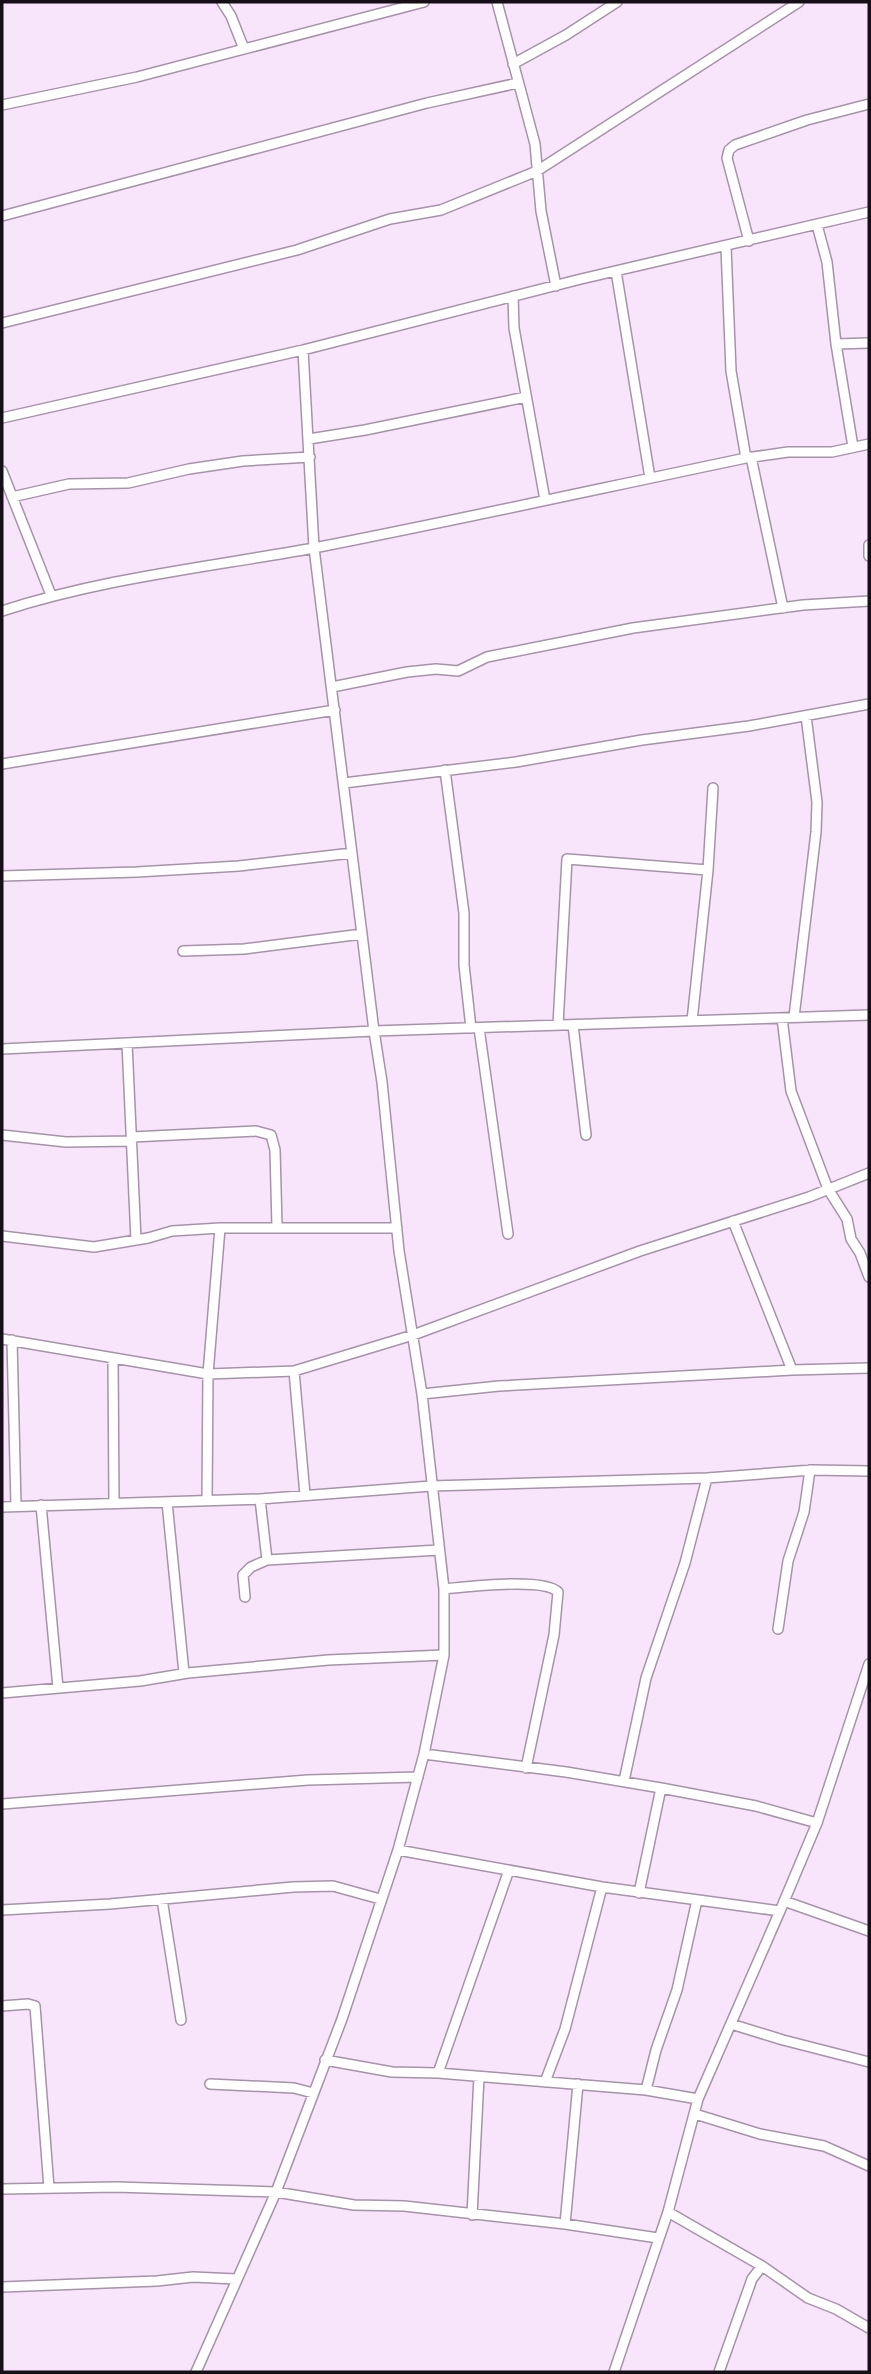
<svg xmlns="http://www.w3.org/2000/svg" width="871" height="2374" font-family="Commissioner,sans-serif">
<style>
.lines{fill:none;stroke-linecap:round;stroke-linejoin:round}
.minor-casing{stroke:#a693a9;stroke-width:12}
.minor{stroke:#fff;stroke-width:9}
</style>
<rect width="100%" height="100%" fill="#f8e4fb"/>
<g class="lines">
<defs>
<path id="minor" d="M222,2L231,16L244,49
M497,2L535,144L541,211L556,286
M513,64L566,35L617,2
M2,105L137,77L424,2
M2,216L427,103L518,83
M817,225L827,262L836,344L853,447
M749,241L727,158L729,150L735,145L807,120L869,104
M726,247L731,371L746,458
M616,271L650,478
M513,296L514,328L545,500
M2,323L297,250L390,219L441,210L537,171L799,2
M836,344L869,343
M2,418L303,350L581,279L869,212
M309,439L365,430L526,397
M751,457L783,608
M2,471L51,595
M12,497L69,484L128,483L189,469L243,461L310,457
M869,545V556
M2,611C104,578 209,567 314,548C458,520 602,488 746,458L788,452H832L869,444
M332,687L407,672L436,669L458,671L487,657L633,628L803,605L869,601
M2,764L335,710
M445,770L464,913V965L471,1028
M344,783L516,762L642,740L749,726L869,704
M2,876L137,872L239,866L352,853
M183,951L244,949L362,934
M794,1017L816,832L817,802L806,716
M782,1018L791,1091L828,1189L847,1219L851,1239L860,1253L869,1277
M692,1021L708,870L713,788
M558,1025L567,859L708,870
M573,1025L586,1135
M479,1028L508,1234
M127,1043L136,1240
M2,1049L374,1031L869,1015
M2,1135L66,1142L132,1141
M132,1137L256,1131L271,1135L275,1150L277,1227
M733,1221L792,1370
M2,1236L94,1247L148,1238L172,1231L220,1228H397
M2,1339L208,1374L294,1371L413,1335L640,1251L809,1197L869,1173
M12,1340L16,1506
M113,1359L114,1503
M294,1371L305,1495
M422,1394L499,1386L792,1370L869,1368
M260,1499L267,1560
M207,1500L208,1374L220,1228
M167,1502L184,1673
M41,1505L58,1688
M2,1507L260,1499L431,1486L707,1478L812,1470L869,1471
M444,1589C466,1587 544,1577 558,1592L554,1635L526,1768
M245,1597L243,1575L251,1567L267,1560L439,1550
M778,1629L788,1561L804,1512L810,1470
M2,1693L140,1681L188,1673L328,1660L444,1655
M424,1754L566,1772L661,1788L639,1893
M624,1781L646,1678L685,1563L707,1478
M661,1788L756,1806L817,1823
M2,1804L308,1780L418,1777
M398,1850L602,1887L780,1911L698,2099
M162,1899L181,2020
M784,1901L869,1931
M2,1910L110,1904L293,1887L333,1886L380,1899
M780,1911L817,1823L869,1664
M2,2006L28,2004L35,2006L49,2188
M731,2024L783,2040L869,2062
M325,2060L392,2072L438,2073L646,2090L698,2099L668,2212L614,2372
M438,2073L509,1870
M545,2082L565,2029L602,1887
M210,2084L294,2088L313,2093
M646,2090L656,2050L677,1990L697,1900
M695,2114L760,2134L824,2146L869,2166
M2,2189L116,2187L276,2192L354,2205L404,2206L565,2224L658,2238
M668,2212L762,2266L808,2298L836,2309L869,2328
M472,2215L479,2077
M565,2224L578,2084
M2,2287L157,2281L193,2277L236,2279
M196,2372L276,2192L342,2019L398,1850L424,1754L444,1655V1589L422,1394L399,1251L382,1082L374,1031L314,548L303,350
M719,2372L752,2279L762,2266"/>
</defs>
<!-- minor casing -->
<use href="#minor" class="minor-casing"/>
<!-- minor -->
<use href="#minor" class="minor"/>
</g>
<!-- border -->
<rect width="871" height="2374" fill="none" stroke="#160f17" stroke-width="7"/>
</svg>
